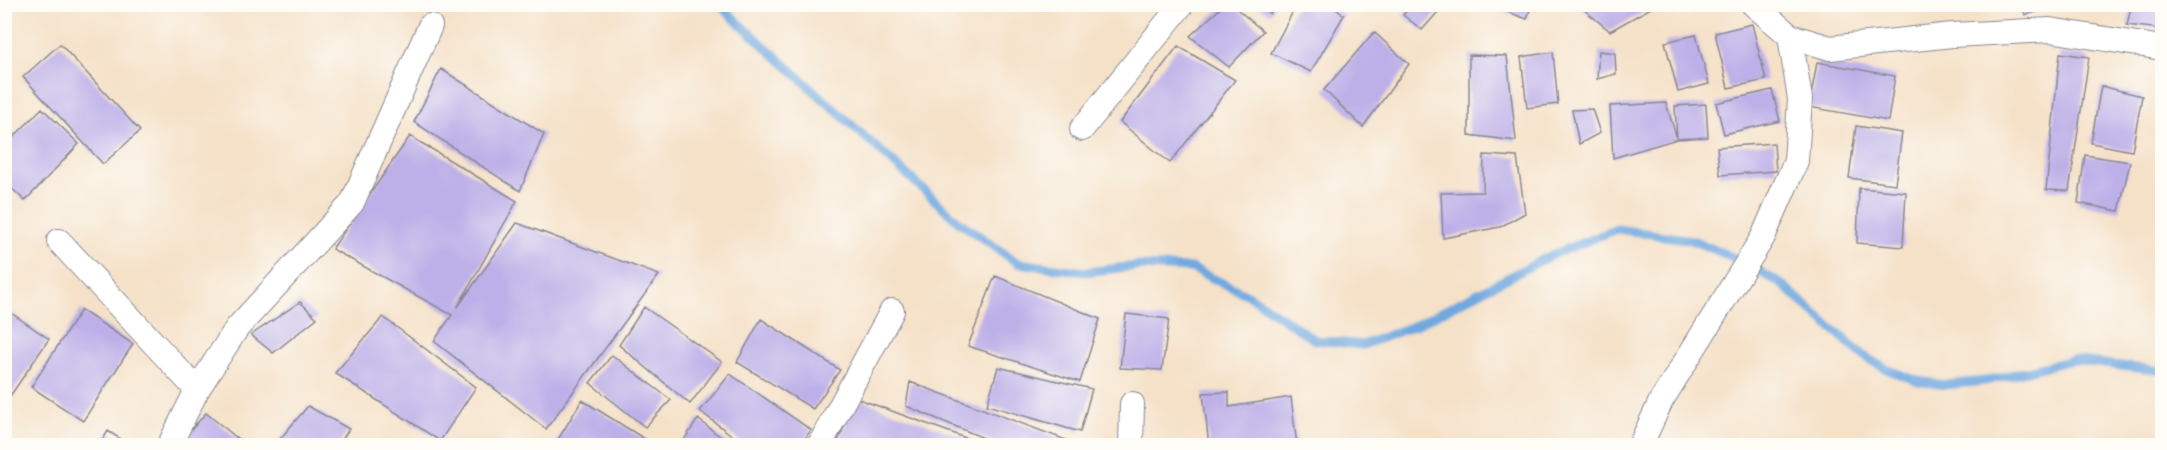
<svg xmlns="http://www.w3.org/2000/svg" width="2167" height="450" font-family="'Shantell Sans',sans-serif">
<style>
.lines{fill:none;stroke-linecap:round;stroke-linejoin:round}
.stream{stroke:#6fa8df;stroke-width:9}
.building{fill:#bdb0e8}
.minor-casing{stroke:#888893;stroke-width:26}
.minor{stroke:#fff;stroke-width:24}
</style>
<rect width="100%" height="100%" fill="#fdfcf7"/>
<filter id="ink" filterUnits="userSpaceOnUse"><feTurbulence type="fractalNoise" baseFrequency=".0167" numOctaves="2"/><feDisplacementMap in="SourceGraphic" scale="12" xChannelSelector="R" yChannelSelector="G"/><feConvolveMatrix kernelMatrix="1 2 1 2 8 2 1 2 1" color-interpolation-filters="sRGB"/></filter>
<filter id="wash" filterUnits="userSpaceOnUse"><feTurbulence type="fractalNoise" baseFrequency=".008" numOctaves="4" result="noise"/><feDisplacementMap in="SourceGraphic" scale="24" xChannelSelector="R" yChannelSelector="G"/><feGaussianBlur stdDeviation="1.35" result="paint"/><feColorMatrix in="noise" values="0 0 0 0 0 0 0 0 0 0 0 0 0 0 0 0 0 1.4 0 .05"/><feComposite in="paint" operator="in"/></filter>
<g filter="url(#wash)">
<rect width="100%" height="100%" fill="#f5e1c8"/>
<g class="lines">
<!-- stream -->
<path class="stream" d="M718,4L958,221L1018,263L1086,272L1137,266L1191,268L1250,296L1315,340L1363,345L1416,325L1552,255L1617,229L1692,240L1746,263L1784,286L1861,354L1886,369L1918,381L1945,385L1986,381L2072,360L2162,371"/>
</g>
<g id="blocks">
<!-- building -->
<path class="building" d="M1225,4H1231L1263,31L1229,67L1190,36Z
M1255,4H1276L1270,14Z
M1297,4H1329L1344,15L1311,72L1271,53Z
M1412,4H1445L1422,30L1403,15Z
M1485,4H1532L1527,19Z
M1577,4H1658L1610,31Z
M2022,4H2052L2053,7L2025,15Z
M2131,7H2161V29L2127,25Z
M1752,24L1766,80L1728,88L1715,33Z
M1374,32L1409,64L1363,127L1324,90Z
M1696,35L1709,84L1678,92L1665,42Z
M60,44L140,131L103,164L23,77Z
M1178,46L1235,80L1170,163L1120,122Z
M1599,51L1615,53L1616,74L1597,79Z
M1553,52L1558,104L1527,108L1521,57Z
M2060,53L2089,57L2069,191L2046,190Z
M1469,55L1507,56L1516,141L1469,135Z
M1817,62L1895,76L1888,121L1809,107Z
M441,69L544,134L520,191L414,122Z
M2101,86L2142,96L2132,151L2091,143Z
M1772,90L1780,121L1724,134L1716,103Z
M1666,103L1677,139L1613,158L1610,106Z
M1706,104L1708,137L1677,139L1675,106Z
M42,108L79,144L25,201L4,181V147Z
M1592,109L1600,133L1579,144L1572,110Z
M1856,126L1902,133L1895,184L1849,178Z
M410,136L517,201L457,308L517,223L659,275L546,429L434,341L452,315L332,249Z
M1774,143L1776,171L1720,175L1717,147Z
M1484,155L1517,157L1525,213L1500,227L1443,238L1441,193L1483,192Z
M2085,155L2130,162L2119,211L2078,203Z
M1859,188L1906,192L1903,247L1857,243Z
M995,276L1100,319L1080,382L968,346Z
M300,302L317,318L273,353L251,335Z
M644,307L722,362L690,404L619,345Z
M4,308L49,339L4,405Z
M81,310L133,344L83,421L31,387Z
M1126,314L1169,319L1162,370L1120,368Z
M383,317L476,387L440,441L335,373Z
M761,319L840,370L813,409L737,362Z
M612,355L671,400L645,427L590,383Z
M998,367L1092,389L1080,432L987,405Z
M730,374L811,430L800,446H746L700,411Z
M910,382L1074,443V446H1003L906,406Z
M1229,392V407L1291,397L1297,446H1209L1203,393Z
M856,398L974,441L972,446H836Z
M582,400L648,441L645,446H554Z
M308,406L349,429L338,446H274Z
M206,413L247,446H195L184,438Z
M698,419L732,446H680Z
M108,431L131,446H99Z"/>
</g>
</g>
<g filter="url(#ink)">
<use href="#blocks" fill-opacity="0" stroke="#888893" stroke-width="1.5"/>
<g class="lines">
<defs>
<path id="minor" d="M1753,4L1790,36L1830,48L1952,35L2050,30L2162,48
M1082,129L1182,4
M59,241L197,390
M169,446L197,390L237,328L352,203L430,26
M819,446L892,311
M1131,446L1132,404
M1640,446L1661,401L1763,237L1796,161L1800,99L1790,36"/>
</defs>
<!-- minor casing -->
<use href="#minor" class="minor-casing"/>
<!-- minor -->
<use href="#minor" class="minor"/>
</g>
</g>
<!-- margin -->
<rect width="2167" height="450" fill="none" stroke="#fdfcf7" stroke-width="24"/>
</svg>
